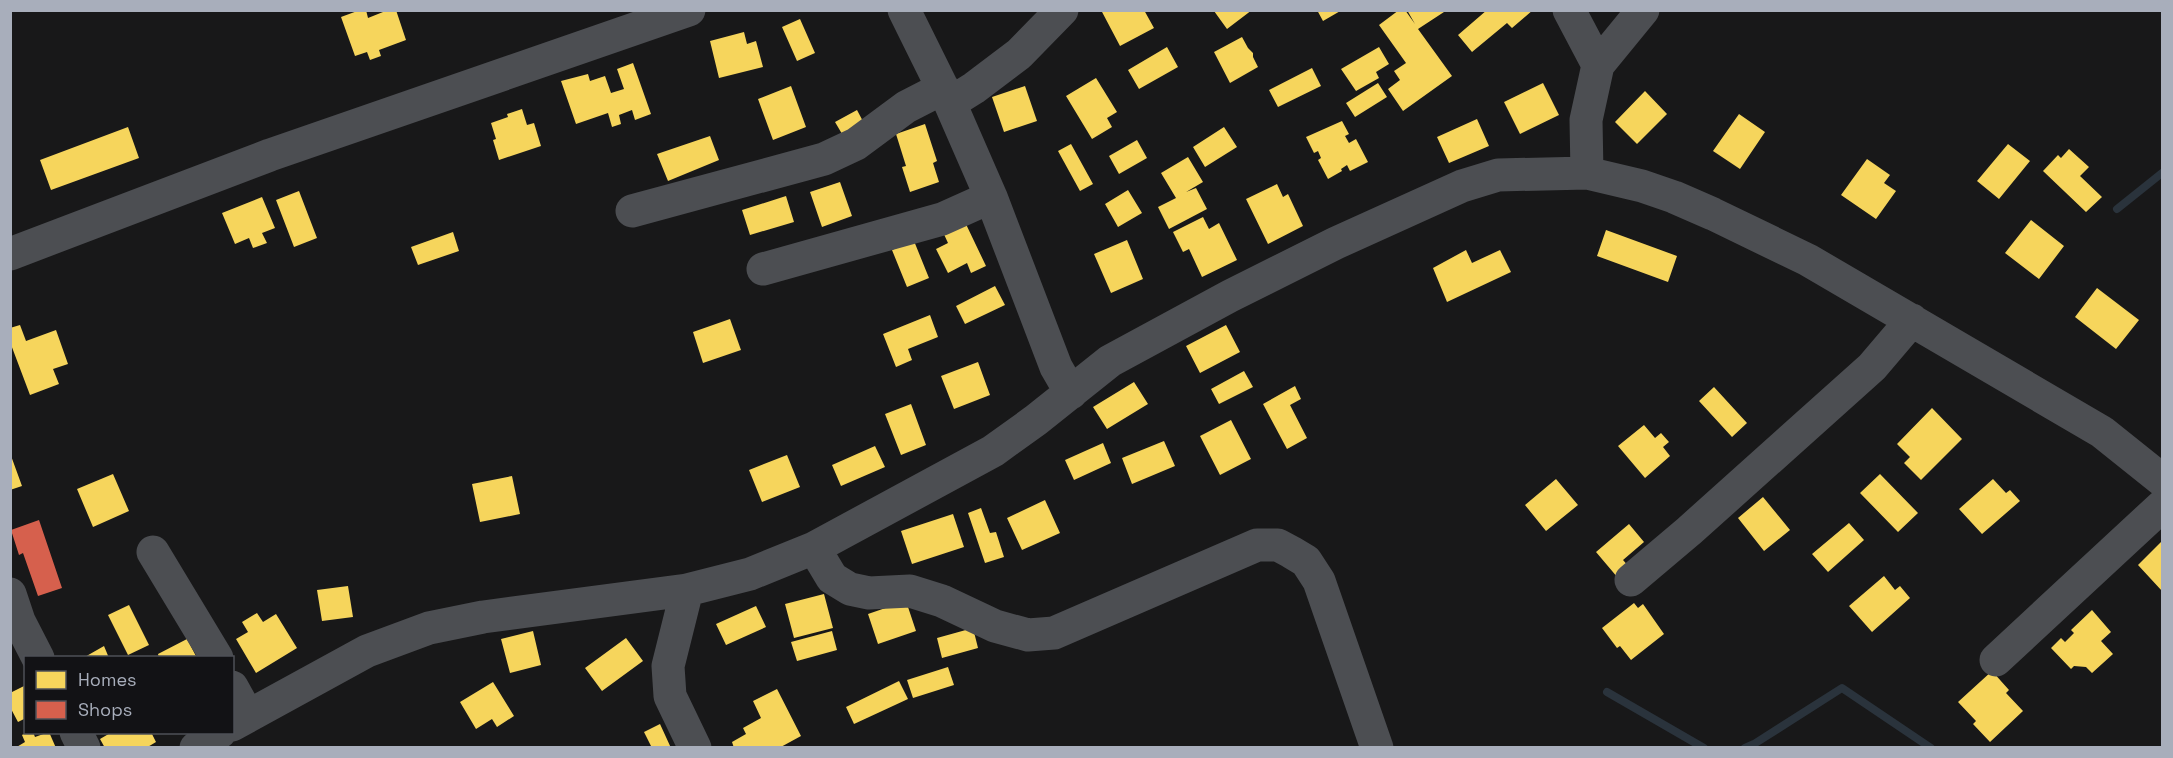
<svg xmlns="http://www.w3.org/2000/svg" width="2173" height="758" font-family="'Space Grotesk',sans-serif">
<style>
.homes{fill:#f6d55c}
.shops{fill:#d6604d}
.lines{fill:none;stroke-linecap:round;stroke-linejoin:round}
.stream{stroke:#2a333c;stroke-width:8}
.minor{stroke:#4c4e52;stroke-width:33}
</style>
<rect width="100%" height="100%" fill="#181819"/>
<!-- homes -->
<path class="homes" d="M360,10H366L368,18L388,10H396L406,40L379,50L381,56L370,60L367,52L355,56L341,17Z
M1101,10H1144L1154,28L1120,46Z
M1216,10H1252L1227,29L1214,11Z
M1317,10H1342L1323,21Z
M1399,10H1405L1415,24L1407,10H1443L1444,12L1418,29L1452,76L1403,111L1388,89L1400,80L1394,71L1406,63L1379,25Z
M1487,10H1533L1512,28L1507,23L1472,52L1458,35Z
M800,19L815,53L797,61L782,27Z
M744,32L747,44L756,41L763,67L719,78L710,41Z
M1242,37L1248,48L1253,53V57L1258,67L1230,83L1214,52Z
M1167,47L1178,67L1139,89L1128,70Z
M1379,47L1389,64L1376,72L1379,78L1356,91L1341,69Z
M633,63L651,114L635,120L632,110L619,115L621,124L612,127L608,113L576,124L561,81L588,74L590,81L605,76L611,93L624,89L617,69Z
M1312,68L1321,86L1278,107L1269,90Z
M1096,78L1117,112L1107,118L1112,127L1092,139L1066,96Z
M1378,83L1387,97L1355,117L1346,103Z
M1543,83L1559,115L1520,134L1504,102Z
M791,86L806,127L773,140L758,99Z
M1025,86L1037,121L1004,132L992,97Z
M1645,91L1667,114L1637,144L1615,122Z
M522,109L527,125L534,123L541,146L499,160L493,140L496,139L491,123L508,117L507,114Z
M857,110L866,127L845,139L835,122Z
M1739,114L1765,132L1740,169L1713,151Z
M1477,119L1489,146L1449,163L1437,137Z
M1342,121L1349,134L1345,136L1349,143L1356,139L1368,162L1350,171L1347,165L1341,169L1342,171L1328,179L1318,160L1321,158L1318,151L1314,153L1306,137Z
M925,124L937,161L933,163L939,182L910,192L902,167L906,166L896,134Z
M128,127L139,158L51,190L40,160Z
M1224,127L1237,147L1205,167L1193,147Z
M710,136L719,160L668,181L657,154Z
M1137,140L1147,158L1119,174L1109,156Z
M1071,144L1093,184L1080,191L1058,151Z
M2008,144L2030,161L1999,199L1977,181Z
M2069,149L2089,167L2080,176L2102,197L2086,212L2043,171L2058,155L2061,158Z
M1188,157L1203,182L1186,192L1196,188L1207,209L1169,229L1158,207L1176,198L1161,173Z
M1867,159L1890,175L1884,183L1896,191L1876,219L1841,195Z
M840,182L852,216L822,227L810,192Z
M1277,184L1283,197L1288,194L1303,226L1268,244L1246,199Z
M1128,190L1142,213L1118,227L1105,204Z
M299,191L317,238L294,247L276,200Z
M786,196L794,222L750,235L742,210Z
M262,197L275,228L262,233L267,243L253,248L249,238L235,244L222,213Z
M1203,217L1209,229L1219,223L1237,260L1202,277L1189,249L1183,252L1173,232Z
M964,220L986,266L971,273L967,263L948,273L936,249L948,243L942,230Z
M2031,220L2064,246L2039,279L2005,253Z
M1606,230L1677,256L1668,282L1597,256Z
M453,232L459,251L418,265L411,247Z
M1127,240L1143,279L1111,293L1094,254Z
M914,241L929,278L907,287L892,250Z
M1466,250L1472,263L1500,250L1511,272L1447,302L1433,268Z
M995,286L1005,305L965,324L956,306Z
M2097,288L2139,320L2116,349L2075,317Z
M930,315L938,337L908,349L912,360L896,367L883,334Z
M730,319L741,350L703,363L693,332Z
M20,325L26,341L56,330L68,364L53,369L59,384L30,395L10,342V328Z
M1226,325L1240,352L1200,373L1186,346Z
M978,362L990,395L954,409L941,376Z
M1244,371L1253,387L1219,404L1211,389Z
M1134,382L1148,404L1107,429L1093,407Z
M1295,386L1301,399L1290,405L1307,438L1287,449L1263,404Z
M1714,387L1747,423L1732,437L1699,401Z
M911,404L926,445L901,455L885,414Z
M1932,408L1962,439L1921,480L1904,463L1910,457L1897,444Z
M1231,420L1251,459L1220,475L1200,436Z
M1644,425L1655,438L1661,433L1669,442L1663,447L1670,456L1645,478L1618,446Z
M1164,441L1175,466L1132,484L1122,458Z
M1103,443L1111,463L1074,480L1065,460Z
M875,446L885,467L841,486L832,465Z
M10,453L22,486L10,490Z
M787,455L800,487L762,502L749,470Z
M113,474L129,511L93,527L77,489Z
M1880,474L1918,513L1898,532L1860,493Z
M512,476L520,514L480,522L472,484Z
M1556,479L1578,505L1546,531L1525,505Z
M1993,479L2006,493L2010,490L2020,501L1982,534L1959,509Z
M1763,497L1790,530L1764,551L1738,518Z
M1045,500L1060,533L1022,550L1007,518Z
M981,508L990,533L996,532L1004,557L985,563L968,513Z
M953,514L964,547L912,564L901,531Z
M1849,523L1864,540L1828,572L1812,554Z
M1629,524L1644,542L1623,560L1630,568L1618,578L1596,552Z
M2162,541V591L2138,565Z
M1884,576L1895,590L1900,586L1910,598L1872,632L1849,606Z
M348,586L353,617L322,621L317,590Z
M824,594L833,628L794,638L785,604Z
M906,601L916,631L878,644L868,614Z
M1634,603L1638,608L1643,604L1664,634L1631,660L1620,646L1617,648L1602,628Z
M129,605L149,645L128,655L108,615Z
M756,606L766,627L726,645L716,624Z
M2092,610L2111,632L2101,641L2113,654L2092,673L2086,667L2074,666L2071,669L2051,648L2061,638L2065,642L2074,633L2071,630Z
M257,613L263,622L276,614L297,648L256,673L236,639L248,632L242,622Z
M973,628L978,648L942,658L937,638Z
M533,631L541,665L510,673L501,639Z
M832,631L837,650L797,661L791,642Z
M626,638L643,661L602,691L585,668Z
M187,639L197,658H159L158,654Z
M104,646L109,658H83Z
M948,667L954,685L913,698L907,680Z
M1992,671L2009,690L2006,693L2023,711L1990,742L1973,724L1976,721L1958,702Z
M899,681L908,699L854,724L846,707Z
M493,682L514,716L497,727L492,719L476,729L460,702Z
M24,686L26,718L18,722L10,707V693Z
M777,689L801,736L779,748H734L732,742L746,734L743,728L761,718L753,701Z
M660,724L671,748H652L644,732Z
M27,732H33L35,737L49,732L56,748H15L25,742L22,735Z
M112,732H151L156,742L146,748H105L100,739Z"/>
<!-- shops -->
<path class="shops" d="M39,520L62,588L38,596L23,553L19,555L11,530Z"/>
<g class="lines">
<!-- stream -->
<path class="stream" d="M2117,209L2162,173
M1607,692L1704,748
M1745,748L1754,744L1842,688L1931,748"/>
<!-- minor -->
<path class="minor" d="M904,10L950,103L991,197L1056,367L1071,393
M1569,10L1598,65L1586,120L1587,173
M1598,65L1643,10
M950,103L974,88L1019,54L1062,10
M632,211L824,159L856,144L906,107L943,88
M10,254L270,155L689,10
M763,269L942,219L991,197
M814,548L832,578L850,589L869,593L910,591L942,601L995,626L1028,635L1054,633L1257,545H1278L1291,552L1306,561L1319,581L1377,748
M153,552L217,658
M1631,580L1689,531L1872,367L1912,320
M687,590L668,666L670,696L695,748
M10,594L19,621L38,658
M1996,660L2162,506
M232,687L248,716
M232,725L367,651L429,628L483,617L687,590L750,574L814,548L993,451L1036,420L1110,361L1230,296L1336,243L1462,186L1498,175L1587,173L1642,186L1674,197L1713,214L1808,260L2102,432L2162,480
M76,732L84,748
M196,748L220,732"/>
</g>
<!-- border -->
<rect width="2173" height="758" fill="none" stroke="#a8aebb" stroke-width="24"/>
<!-- legend -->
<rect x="24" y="656" width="210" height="78" fill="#121215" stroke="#4e5057" stroke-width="1.5"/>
<rect x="36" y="671" width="30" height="18" fill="#f6d55c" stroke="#4e5057" stroke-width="1.5"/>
<text x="78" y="686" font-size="18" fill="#a8aebb">Homes</text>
<rect x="36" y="701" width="30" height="18" fill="#d6604d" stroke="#4e5057" stroke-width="1.5"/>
<text x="78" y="716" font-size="18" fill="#a8aebb">Shops</text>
</svg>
